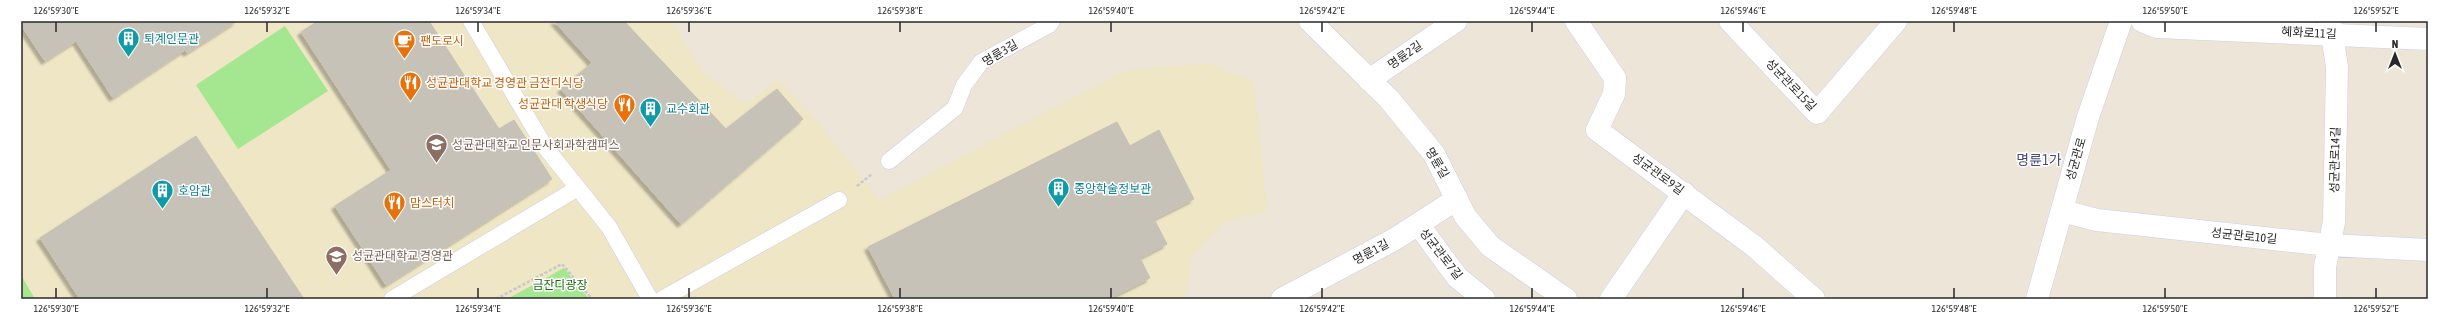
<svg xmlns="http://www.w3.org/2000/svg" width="2449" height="320" font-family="'Asap Condensed','Noto Sans KR',sans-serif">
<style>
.education{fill:#efe6c6}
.green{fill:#a5e690}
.building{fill:#c7c2b8;stroke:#c7c1b2;filter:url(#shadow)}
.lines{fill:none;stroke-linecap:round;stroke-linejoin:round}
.service-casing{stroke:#cecfe2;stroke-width:17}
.minor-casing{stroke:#cecfe2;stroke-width:23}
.tertiary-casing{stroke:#cecfe2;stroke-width:23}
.path{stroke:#c7c7c7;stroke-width:2.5;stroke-dasharray:3 2;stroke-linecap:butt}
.service{stroke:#fff;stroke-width:16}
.minor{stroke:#fff;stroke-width:22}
.tertiary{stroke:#fff;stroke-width:22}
.ticks{fill:none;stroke:#282828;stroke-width:1.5}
.labels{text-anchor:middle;stroke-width:3;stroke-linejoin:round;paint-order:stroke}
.street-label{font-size:12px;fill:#282828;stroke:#fff}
.culture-label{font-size:12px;fill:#0d838f;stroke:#fff;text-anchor:start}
.food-label{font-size:12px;fill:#c56008;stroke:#fff;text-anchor:start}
.education-label{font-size:12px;fill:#785e54;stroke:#fff;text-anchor:start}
.park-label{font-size:12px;fill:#1e6815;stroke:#fff}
.quarter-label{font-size:14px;fill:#464a7b;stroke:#fff}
.neatline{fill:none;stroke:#282828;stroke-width:1.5}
.ticks-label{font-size:10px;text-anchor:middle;fill:#282828}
</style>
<defs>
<filter id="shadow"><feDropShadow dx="-3.5" dy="3.5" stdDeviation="1" flood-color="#0004"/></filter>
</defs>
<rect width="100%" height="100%" fill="#ece5d8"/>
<!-- education -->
<path class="education" d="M21,21H672L703,73L747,104L778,80L815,118L879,200L1124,71L1208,63L1254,82L1267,211L1225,222L1192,256L1185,299H21Z"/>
<!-- green -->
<path class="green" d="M285,26L328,91L238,149L196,85Z
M564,268L589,299H507Z
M21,275L35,299H21Z"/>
<!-- building -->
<path class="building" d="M21,21H237L187,53L185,50L113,98L76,41L45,61L21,25Z
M318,21H429L499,129L514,120L552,179L386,285L335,206L391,170L301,32Z
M554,21H624L726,129L777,89L803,119L681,224L561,89L592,63Z
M1117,122L1130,146L1159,130L1194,199L1154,219L1167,244L1140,258L1150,278L1108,299H895L868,247Z
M196,136L304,299H80L40,238Z"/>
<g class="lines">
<defs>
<path id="service" d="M471,21L545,147L609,227L650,299
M889,161L955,108L964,85L981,62L1049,25L1052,21
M392,299L578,188
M662,299L839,200"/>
<path id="minor" d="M1310,21L1389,99L1434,154L1465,216L1490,246L1566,299
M1576,21L1615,78L1614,94L1597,130L1754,246L1814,299
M1730,21L1817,113L1896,21
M2142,21L2157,27L2428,39
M1369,80L1456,21
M2062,211L2097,220L2329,245L2428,250
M1418,224L1457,277L1484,299
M1282,299L1395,239L1457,199
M1611,299L1684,193
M2325,299V267L2334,222L2337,67L2330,21"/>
<path id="tertiary" d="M2037,299L2088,117L2121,21"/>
</defs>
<!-- service casing -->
<use href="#service" class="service-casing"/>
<!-- minor casing -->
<use href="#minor" class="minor-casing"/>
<!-- tertiary casing -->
<use href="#tertiary" class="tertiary-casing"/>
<!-- path -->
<path class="path" d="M857,186L872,174
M496,299L562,264L592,299"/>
<!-- service -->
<use href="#service" class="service"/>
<!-- minor -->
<use href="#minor" class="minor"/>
<!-- tertiary -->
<use href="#tertiary" class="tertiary"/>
</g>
<!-- ticks -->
<path class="ticks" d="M56,22V32M267,22V32M478,22V32M689,22V32M900,22V32M1111,22V32M1322,22V32M1532,22V32M1743,22V32M1954,22V32M2165,22V32M2376,22V32M56,288V298M267,288V298M478,288V298M689,288V298M900,288V298M1111,288V298M1322,288V298M1532,288V298M1743,288V298M1954,288V298M2165,288V298M2376,288V298"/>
<!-- icons -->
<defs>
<symbol id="building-pin" viewBox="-11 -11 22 30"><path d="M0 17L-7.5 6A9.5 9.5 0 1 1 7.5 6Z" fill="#0f9aa8" stroke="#fff"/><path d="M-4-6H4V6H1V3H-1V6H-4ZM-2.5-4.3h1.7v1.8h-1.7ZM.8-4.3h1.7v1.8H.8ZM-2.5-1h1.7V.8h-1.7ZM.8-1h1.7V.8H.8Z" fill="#fff"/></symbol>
<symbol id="cafe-pin" viewBox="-11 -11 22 30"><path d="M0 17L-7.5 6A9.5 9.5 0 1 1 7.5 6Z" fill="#e8710a" stroke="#fff"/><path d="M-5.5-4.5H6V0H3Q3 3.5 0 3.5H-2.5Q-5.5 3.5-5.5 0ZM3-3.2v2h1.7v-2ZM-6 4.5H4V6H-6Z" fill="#fff"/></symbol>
<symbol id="restaurant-pin" viewBox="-11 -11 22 30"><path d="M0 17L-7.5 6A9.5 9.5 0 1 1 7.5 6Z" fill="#e8710a" stroke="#fff"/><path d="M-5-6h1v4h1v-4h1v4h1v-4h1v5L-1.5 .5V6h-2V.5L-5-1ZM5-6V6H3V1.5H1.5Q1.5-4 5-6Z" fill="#fff"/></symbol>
<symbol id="university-pin" viewBox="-11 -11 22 30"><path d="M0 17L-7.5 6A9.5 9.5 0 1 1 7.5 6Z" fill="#8d6e63" stroke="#fff"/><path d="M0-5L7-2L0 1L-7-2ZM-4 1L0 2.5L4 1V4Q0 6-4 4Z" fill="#fff"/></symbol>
</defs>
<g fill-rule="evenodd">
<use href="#building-pin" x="116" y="26" width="25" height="34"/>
<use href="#cafe-pin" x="392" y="28" width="25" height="34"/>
<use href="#restaurant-pin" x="398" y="70" width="25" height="34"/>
<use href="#restaurant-pin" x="612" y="92" width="25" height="34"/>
<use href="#building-pin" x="638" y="96" width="25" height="34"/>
<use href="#university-pin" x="424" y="132" width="25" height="34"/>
<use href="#building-pin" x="1046" y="176" width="25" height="34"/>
<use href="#building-pin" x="150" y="178" width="25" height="34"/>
<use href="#restaurant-pin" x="382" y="190" width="25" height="34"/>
<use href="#university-pin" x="324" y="244" width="25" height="34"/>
</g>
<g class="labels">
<!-- street labels -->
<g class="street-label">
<text transform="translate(2309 33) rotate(3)" y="4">혜화로11길</text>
<text transform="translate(1000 53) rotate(-31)" y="4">명륜3길</text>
<text transform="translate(1405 55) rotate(-35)" y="4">명륜2길</text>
<text transform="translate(1791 85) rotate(46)" y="4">성균관로15길</text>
<text transform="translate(2076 159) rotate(-74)" y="4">성균관로</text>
<text transform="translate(2335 160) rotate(-89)" y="4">성균관로14길</text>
<text transform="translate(1437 163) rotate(59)" y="4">명륜길</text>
<text transform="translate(1658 174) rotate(36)" y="4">성균관로9길</text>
<text transform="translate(2244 236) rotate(6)" y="4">성균관로10길</text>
<text transform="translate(1371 252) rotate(-28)" y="4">명륜1길</text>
<text transform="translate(1441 254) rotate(52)" y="4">성균관로7길</text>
</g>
<!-- culture labels -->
<g class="culture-label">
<text x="144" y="43">퇴계인문관</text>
<text x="666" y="113">교수회관</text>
<text x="1074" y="193">중앙학술정보관</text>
<text x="178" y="195">호암관</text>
</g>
<!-- food labels -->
<g class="food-label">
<text x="420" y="45">팬도로시</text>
<text x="426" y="87">성균관대학교 경영관 금잔디식당</text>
<text x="608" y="108" text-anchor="end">성균관대 학생식당</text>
<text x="410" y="207">맘스터치</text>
</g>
<!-- education labels -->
<g class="education-label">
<text x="452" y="149">성균관대학교 인문사회과학캠퍼스</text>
<text x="352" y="260">성균관대학교 경영관</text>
</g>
<!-- park labels -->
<g class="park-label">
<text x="560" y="289">금잔디광장</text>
</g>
<!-- quarter labels -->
<g class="quarter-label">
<text x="2039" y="165">명륜1가</text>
</g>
</g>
<!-- border -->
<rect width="2449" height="320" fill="none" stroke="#ffffff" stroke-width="44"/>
<!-- north arrow -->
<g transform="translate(2395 54)" stroke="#ffffff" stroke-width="3" paint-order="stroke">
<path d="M0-3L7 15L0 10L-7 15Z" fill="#282828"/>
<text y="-6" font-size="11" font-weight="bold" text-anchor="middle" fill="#282828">N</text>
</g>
<rect x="22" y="22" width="2405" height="276" class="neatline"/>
<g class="ticks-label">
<text x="56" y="14">126°59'30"E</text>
<text x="267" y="14">126°59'32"E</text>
<text x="478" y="14">126°59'34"E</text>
<text x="689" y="14">126°59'36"E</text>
<text x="900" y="14">126°59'38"E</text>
<text x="1111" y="14">126°59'40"E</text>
<text x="1322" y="14">126°59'42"E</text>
<text x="1532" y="14">126°59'44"E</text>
<text x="1743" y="14">126°59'46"E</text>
<text x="1954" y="14">126°59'48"E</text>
<text x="2165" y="14">126°59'50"E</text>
<text x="2376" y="14">126°59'52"E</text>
<text x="56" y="312">126°59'30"E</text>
<text x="267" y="312">126°59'32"E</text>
<text x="478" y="312">126°59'34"E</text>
<text x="689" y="312">126°59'36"E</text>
<text x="900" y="312">126°59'38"E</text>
<text x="1111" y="312">126°59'40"E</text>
<text x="1322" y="312">126°59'42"E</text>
<text x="1532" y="312">126°59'44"E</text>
<text x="1743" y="312">126°59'46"E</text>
<text x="1954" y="312">126°59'48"E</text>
<text x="2165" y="312">126°59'50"E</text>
<text x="2376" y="312">126°59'52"E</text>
</g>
</svg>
